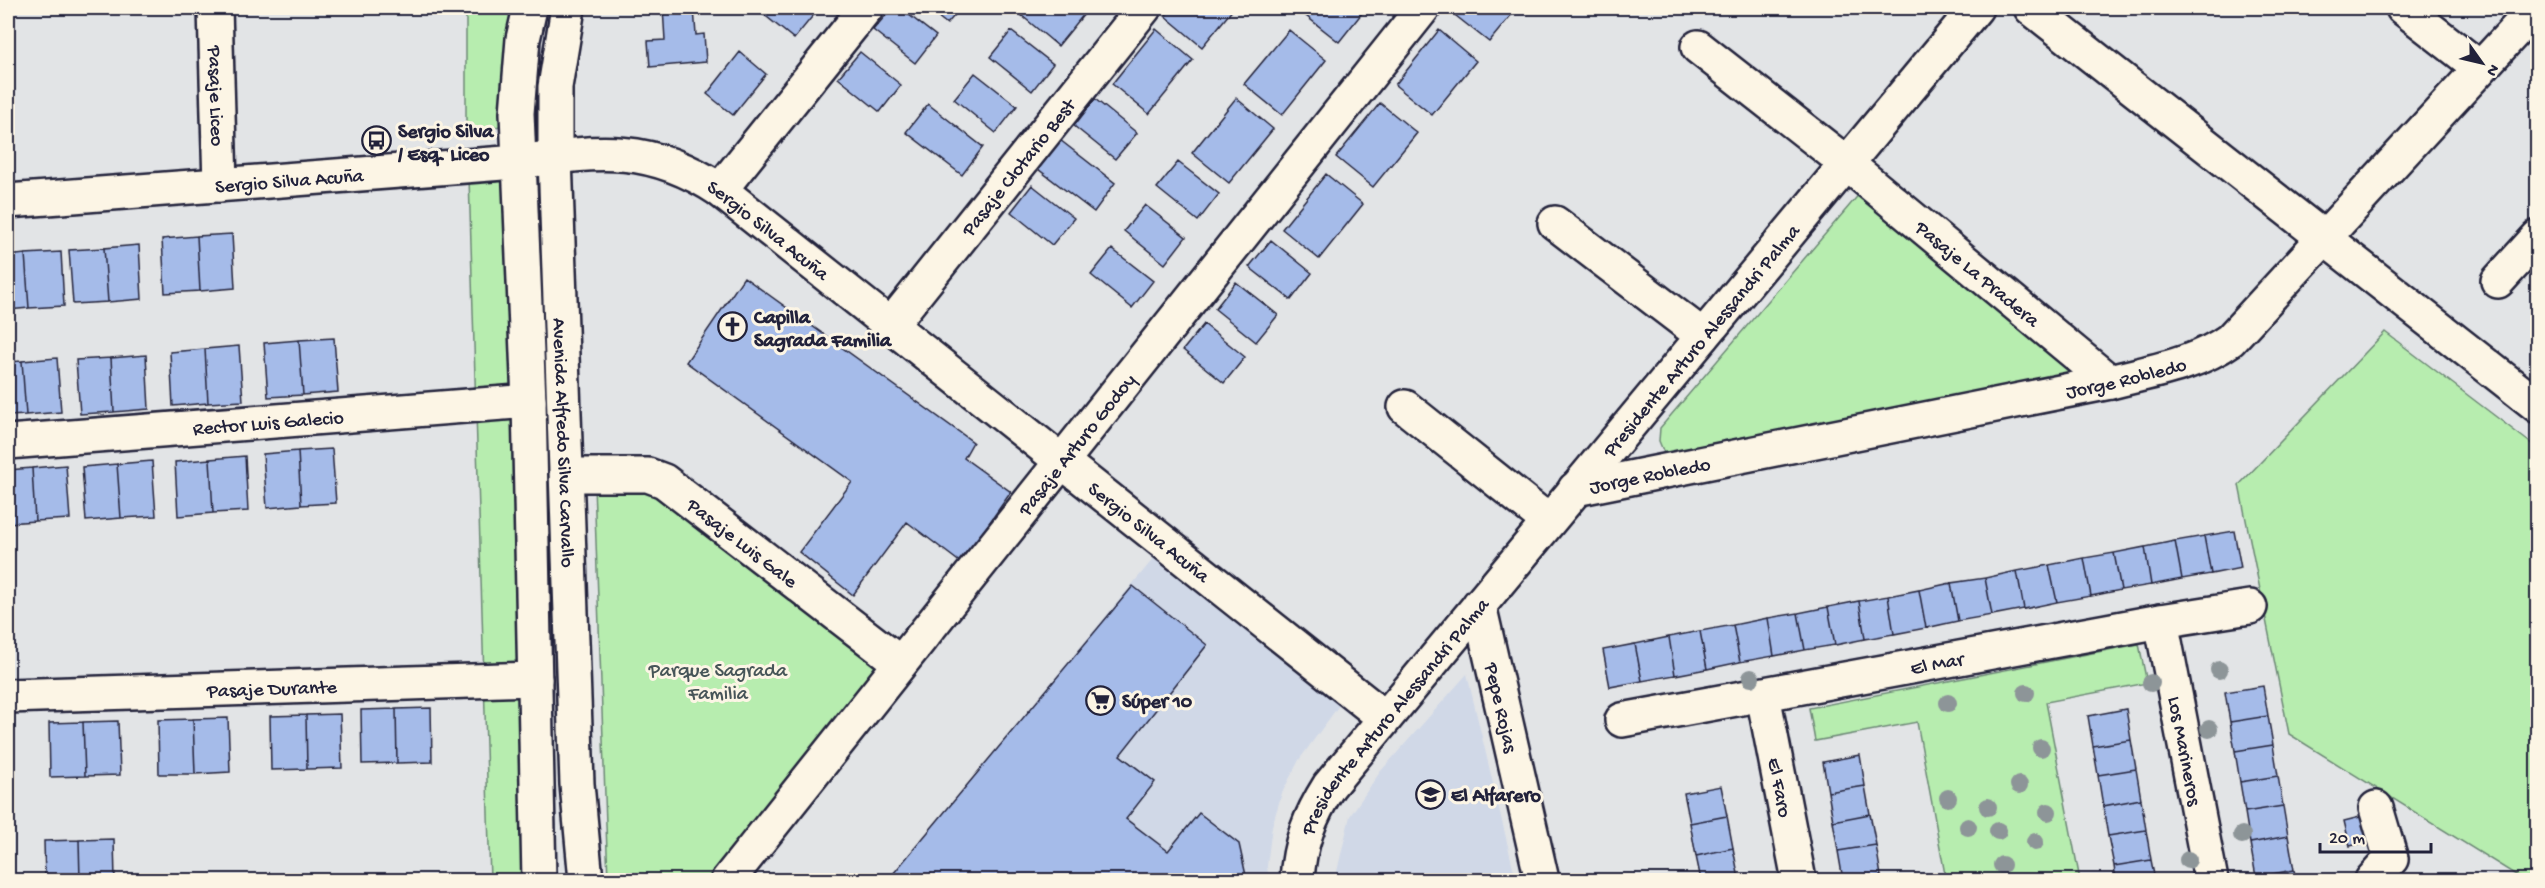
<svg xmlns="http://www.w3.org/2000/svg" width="2545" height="888" font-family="'Gochi Hand',sans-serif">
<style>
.built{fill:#d0d8e7}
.green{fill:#b7edaf;stroke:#6c8875;stroke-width:1.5}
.building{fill:#a5bbe9;stroke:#22223b;stroke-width:1.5}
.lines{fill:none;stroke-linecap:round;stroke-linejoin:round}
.minor-casing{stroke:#22223b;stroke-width:38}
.minor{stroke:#fcf5e5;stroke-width:33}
.tree{fill:#8d9598}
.labels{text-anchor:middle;stroke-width:6;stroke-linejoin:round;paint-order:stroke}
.street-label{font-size:20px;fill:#22223b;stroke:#fcf5e5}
.poi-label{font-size:20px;font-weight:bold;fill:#22223b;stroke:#fcf5e5;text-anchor:start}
.park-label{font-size:20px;fill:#475558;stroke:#fcf5e5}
</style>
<rect width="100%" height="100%" fill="#e2e4e6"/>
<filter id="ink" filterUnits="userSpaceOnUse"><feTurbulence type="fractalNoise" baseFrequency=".0167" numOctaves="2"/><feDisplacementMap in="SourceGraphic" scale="12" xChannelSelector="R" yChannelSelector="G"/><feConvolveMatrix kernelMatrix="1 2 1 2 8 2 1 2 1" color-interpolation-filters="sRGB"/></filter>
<g filter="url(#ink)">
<!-- built -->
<path class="built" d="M1154,558L1340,704L1299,760L1282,793L1272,826L1267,866L1269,880H888Z
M1467,674L1516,880H1335L1350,816L1380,772Z"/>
<!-- green -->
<path class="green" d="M466,8H518L503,125L466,136Z
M509,176L532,880H490L469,177Z
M1861,192L2074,367L2069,375L1664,453L1659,441L1660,428Z
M2385,332L2537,448V880H2524L2289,734L2239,485Z
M594,485H654L887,661L716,870L704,880H608Z
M2139,644L2147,683L2046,702L2080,880H1946L1917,722L1815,741L1809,708Z"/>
<!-- building -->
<path class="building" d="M645,8H703L694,9L696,35L704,34L706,62L650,67L648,41L665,40L663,8Z
M756,8H810L816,12L794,39Z
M892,8H900L936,36L915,63L873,30Z
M927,8H961L947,24Z
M1027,8H1089L1058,46L1021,15Z
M1172,8H1234L1202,47L1165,16Z
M1304,8H1366L1339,42L1301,12Z
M1455,8H1517L1489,42L1451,12Z
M1156,29L1193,60L1149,114L1112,84Z
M1289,30L1326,60L1282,115L1244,84Z
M1439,30L1476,61L1432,115L1395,85Z
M1011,31L1053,64L1032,91L990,57Z
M740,52L766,74L733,115L707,94Z
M860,52L901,85L880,112L838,78Z
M975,73L1017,106L996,133L954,99Z
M1236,98L1273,129L1229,183L1192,153Z
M1095,99L1137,133L1115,159L1074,126Z
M1380,103L1417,133L1373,187L1336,157Z
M928,104L983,147L962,175L906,132Z
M1060,140L1115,183L1094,212L1038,169Z
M1178,162L1219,194L1198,221L1157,188Z
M1326,174L1363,204L1319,259L1282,229Z
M1032,185L1074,218L1052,245L1011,212Z
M1145,205L1186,237L1165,264L1124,231Z
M232,234L235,288L200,291L197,236Z
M197,236L200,291L165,293L162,239Z
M1271,240L1312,273L1291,300L1249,267Z
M139,245L142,299L108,302L104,248Z
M104,248L108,302L73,304L69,250Z
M1112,249L1153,281L1132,308L1091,275Z
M61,252L64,306L29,308L25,254Z
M25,254L29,308L8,310V256Z
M744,277L973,442L964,458L1011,492L961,563L907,522L853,595L799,552L852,482L686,362Z
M1236,282L1278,315L1256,342L1215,309Z
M1204,324L1245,357L1224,383L1183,350Z
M334,338L338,392L303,395L299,340Z
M299,340L303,395L268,397L264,343Z
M239,346L243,401L208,403L205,349Z
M205,349L208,403L173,406L170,352Z
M146,355L149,409L114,412L111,358Z
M57,358L61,412L26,415L22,361Z
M111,358L114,412L80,414L76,360Z
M22,361L26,415L8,416V362Z
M332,449L336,503L301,505L298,451Z
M298,451L301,505L267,508L263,454Z
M245,456L248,511L213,513L210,459Z
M210,459L213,513L178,516L175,462Z
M152,461L156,516L121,518L117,464Z
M117,464L121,518L86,521L82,467Z
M66,465L70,519L35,521L32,468Z
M32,468L35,521L8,523V470Z
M2234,531L2241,568L2211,574L2204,536Z
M2204,536L2211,574L2182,579L2175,541Z
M2175,541L2182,579L2151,585L2145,547Z
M2145,547L2151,585L2121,590L2114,553Z
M2114,553L2121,590L2091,596L2084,558Z
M2084,558L2091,596L2057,602L2049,565Z
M2049,565L2057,602L2024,609L2017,571Z
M2017,571L2024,609L1992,615L1985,578Z
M1985,578L1992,615L1958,621L1951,583Z
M1951,583L1958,621L1926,628L1919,590Z
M1133,586L1207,645L1120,755L1155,782L1126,819L1168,851L1199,813L1239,844L1247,880H888Z
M1919,590L1926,628L1894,634L1888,596Z
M1888,596L1894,634L1865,639L1859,601Z
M1859,601L1865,639L1835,645L1828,607Z
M1828,607L1835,645L1805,650L1798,613Z
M1798,613L1805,650L1774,656L1768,618Z
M1768,618L1774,656L1740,662L1733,625Z
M1733,625L1740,662L1707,669L1700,631Z
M1700,631L1707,669L1675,675L1669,637Z
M1669,637L1675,675L1642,681L1635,644Z
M1635,644L1642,681L1610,687L1603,650Z
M2263,686L2268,716L2230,722L2225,692Z
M431,708L432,762L397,763L396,709Z
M396,709L397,763L362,764L361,710Z
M2126,709L2131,740L2093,746L2088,716Z
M340,714L342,768L307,769L306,715Z
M306,715L307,769L271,770L270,716Z
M2268,716L2273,745L2235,751L2230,722Z
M228,718L230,772L195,774L193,719Z
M193,719L195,774H159L158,720Z
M118,721L120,775L85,776L83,722Z
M83,722L85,776L50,777L49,723Z
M2131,740L2136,769L2098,775L2093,746Z
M2273,745L2278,776L2240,782L2235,751Z
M1860,755L1865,786L1828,792L1823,762Z
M2136,769L2141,799L2103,806L2098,775Z
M2278,776L2283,806L2245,812L2240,782Z
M1721,786L1727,816L1690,823L1684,793Z
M1865,786L1870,814L1833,821L1828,792Z
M2141,799L2146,830L2108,836L2103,806Z
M2283,806L2288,836L2250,843L2245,812Z
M1870,814L1876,845L1838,851L1833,821Z
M1727,816L1733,848L1696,856L1690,823Z
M2364,816L2370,841L2350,846L2344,821Z
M2146,830L2151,860L2114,866L2108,836Z
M2288,836L2294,870L2256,877L2250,843Z
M114,839L115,880H80L79,840Z
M79,840L80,880H45L44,841Z
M1876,845L1881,876L1843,880L1838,851Z
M1733,848L1739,879L1701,880L1696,856Z
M2151,860L2155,880H2116L2114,866Z
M2294,870L2296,880H2257L2256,877Z
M1881,876L1882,880H1853Z"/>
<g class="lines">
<defs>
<g id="minor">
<path id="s1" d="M215,8L220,185"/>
<path d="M530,8L523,39L517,113L529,401L539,880"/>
<path id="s2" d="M568,8L555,87V157L577,784L586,880"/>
<path d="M2031,8L2538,406"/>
<path d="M2403,8L2480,68"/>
<path id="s3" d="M1698,47L1846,163L2110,382"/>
<path d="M720,190L866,8"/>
<path id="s4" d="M8,201L518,162C598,151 649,143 720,190L1385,718"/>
<path d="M1555,223L1703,336"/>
<path d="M2498,281L2538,237"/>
<path id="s5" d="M890,326L1144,8"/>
<path d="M1405,407L1548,521"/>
<path id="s6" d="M8,442L529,401"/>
<path id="s7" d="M567,475H648L664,481L900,663"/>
<path id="s8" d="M1575,489L2110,382C2151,371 2195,365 2230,340L2536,8"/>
<path id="s9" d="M1479,605L1542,880"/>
<path id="s10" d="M2161,621L2211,880"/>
<path id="s11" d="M1763,695L1799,880"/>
<path id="s12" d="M8,696L535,679"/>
<path id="s13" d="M1622,720L2161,621L2250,607"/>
<path id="s14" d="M728,880L1423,8"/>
<path id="s15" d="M1297,880C1299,844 1310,816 1329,786L1976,8"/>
<path d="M2372,880L2391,859L2376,808"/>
</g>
</defs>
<!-- minor casing -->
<use href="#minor" class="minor-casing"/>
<!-- minor -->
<use href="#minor" class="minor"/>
</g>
<!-- trees -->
<g class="tree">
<circle cx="2219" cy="670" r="9"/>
<circle cx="1751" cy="678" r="9"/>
<circle cx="2151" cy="683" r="9"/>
<circle cx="2026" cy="693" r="9"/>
<circle cx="1948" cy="703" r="9"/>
<circle cx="2209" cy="729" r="9"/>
<circle cx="2041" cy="748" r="9"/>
<circle cx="2019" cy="785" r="9"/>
<circle cx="1948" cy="798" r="9"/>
<circle cx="1988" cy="807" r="9"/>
<circle cx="2048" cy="812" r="9"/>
<circle cx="1968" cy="827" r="9"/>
<circle cx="1998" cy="831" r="9"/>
<circle cx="2242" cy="835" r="9"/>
<circle cx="2035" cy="842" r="9"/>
<circle cx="2188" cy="860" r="9"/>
<circle cx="2002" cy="865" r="9"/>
</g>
</g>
<!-- icons -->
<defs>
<symbol id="bus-ring" viewBox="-11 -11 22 22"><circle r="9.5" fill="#fcf5e5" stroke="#22223b" stroke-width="1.5"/><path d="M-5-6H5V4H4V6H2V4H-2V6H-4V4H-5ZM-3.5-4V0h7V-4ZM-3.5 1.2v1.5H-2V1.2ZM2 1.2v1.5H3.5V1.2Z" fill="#22223b"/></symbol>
<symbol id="church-ring" viewBox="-11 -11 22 22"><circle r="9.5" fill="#fcf5e5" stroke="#22223b" stroke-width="1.5"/><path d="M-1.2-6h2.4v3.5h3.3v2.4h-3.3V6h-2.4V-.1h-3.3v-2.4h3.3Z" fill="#22223b"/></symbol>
<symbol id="supermarket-ring" viewBox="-11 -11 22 22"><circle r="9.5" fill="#fcf5e5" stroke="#22223b" stroke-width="1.5"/><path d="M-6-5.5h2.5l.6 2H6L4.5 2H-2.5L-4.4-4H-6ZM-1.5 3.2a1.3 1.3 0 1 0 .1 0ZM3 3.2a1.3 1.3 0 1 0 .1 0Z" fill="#22223b"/></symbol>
<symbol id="school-ring" viewBox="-11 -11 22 22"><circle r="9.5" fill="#fcf5e5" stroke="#22223b" stroke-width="1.5"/><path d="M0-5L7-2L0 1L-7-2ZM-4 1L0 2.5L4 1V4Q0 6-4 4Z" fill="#22223b"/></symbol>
</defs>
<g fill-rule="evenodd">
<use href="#bus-ring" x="360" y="124" width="33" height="33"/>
<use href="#church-ring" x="716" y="310" width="33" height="33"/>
<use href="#supermarket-ring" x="1084" y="684" width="33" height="33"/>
<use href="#school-ring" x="1414" y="778" width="33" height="33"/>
</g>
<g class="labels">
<!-- street labels -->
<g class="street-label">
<text dy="7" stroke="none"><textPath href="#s1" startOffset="88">Pasaje Liceo</textPath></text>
<text dy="7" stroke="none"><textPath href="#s5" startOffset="204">Pasaje Clotario Best</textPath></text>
<text dy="7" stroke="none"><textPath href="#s4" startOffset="282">Sergio Silva Acuña</textPath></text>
<text dy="7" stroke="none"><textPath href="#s4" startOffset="784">Sergio Silva Acuña</textPath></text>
<text dy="7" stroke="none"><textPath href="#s3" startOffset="360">Pasaje La Pradera</textPath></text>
<text dy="7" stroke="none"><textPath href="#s15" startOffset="681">Presidente Arturo Alessandri Palma</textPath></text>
<text dy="7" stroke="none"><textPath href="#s8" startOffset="562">Jorge Robledo</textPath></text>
<text dy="7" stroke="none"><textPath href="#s6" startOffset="261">Rector Luis Galecio</textPath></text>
<text dy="7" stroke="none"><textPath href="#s14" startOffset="558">Pasaje Arturo Godoy</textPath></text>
<text dy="7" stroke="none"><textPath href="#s2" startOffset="436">Avenida Alfredo Silva Carvallo</textPath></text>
<text dy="7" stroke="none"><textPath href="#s8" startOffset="76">Jorge Robledo</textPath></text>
<text dy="7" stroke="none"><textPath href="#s4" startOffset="1270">Sergio Silva Acuña</textPath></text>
<text dy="7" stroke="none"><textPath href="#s7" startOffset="198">Pasaje Luis Gale</textPath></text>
<text dy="7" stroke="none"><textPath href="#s13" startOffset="320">El Mar</textPath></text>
<text dy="7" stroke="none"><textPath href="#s12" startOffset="264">Pasaje Durante</textPath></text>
<text dy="7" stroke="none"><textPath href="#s9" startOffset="105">Pepe Rojas</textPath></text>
<text dy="7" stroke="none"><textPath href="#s15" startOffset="195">Presidente Arturo Alessandri Palma</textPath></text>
<text dy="7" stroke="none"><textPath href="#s10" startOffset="132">Los Marineros</textPath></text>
<text dy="7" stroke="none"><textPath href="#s11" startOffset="94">El Faro</textPath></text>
</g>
<!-- poi labels -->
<g class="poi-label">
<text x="398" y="137">Sergio Silva<tspan x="398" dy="23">/ Esq. Liceo</tspan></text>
<text x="754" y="323">Capilla<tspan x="754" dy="23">Sagrada Familia</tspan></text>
<text x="1122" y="707">Súper 10</text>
<text x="1451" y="801">El Alfarero</text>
</g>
<!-- park labels -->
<g class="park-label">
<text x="718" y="676">Parque Sagrada<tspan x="718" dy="23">Familia</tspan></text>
</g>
</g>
<!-- margin -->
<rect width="2545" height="888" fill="none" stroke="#fcf5e5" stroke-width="30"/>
<rect x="15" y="15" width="2515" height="858" fill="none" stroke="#22223b" stroke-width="2" filter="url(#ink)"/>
<!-- north arrow -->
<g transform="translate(2482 63) rotate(124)" stroke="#fcf5e5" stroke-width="4.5" paint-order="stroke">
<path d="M0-4.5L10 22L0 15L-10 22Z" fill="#22223b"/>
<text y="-9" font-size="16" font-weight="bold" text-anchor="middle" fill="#22223b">N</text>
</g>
<!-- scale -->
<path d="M2320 843v9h111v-9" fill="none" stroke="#22223b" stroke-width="3"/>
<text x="2329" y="843" font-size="18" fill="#22223b" stroke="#fcf5e5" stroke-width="4.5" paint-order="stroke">20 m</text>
</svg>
